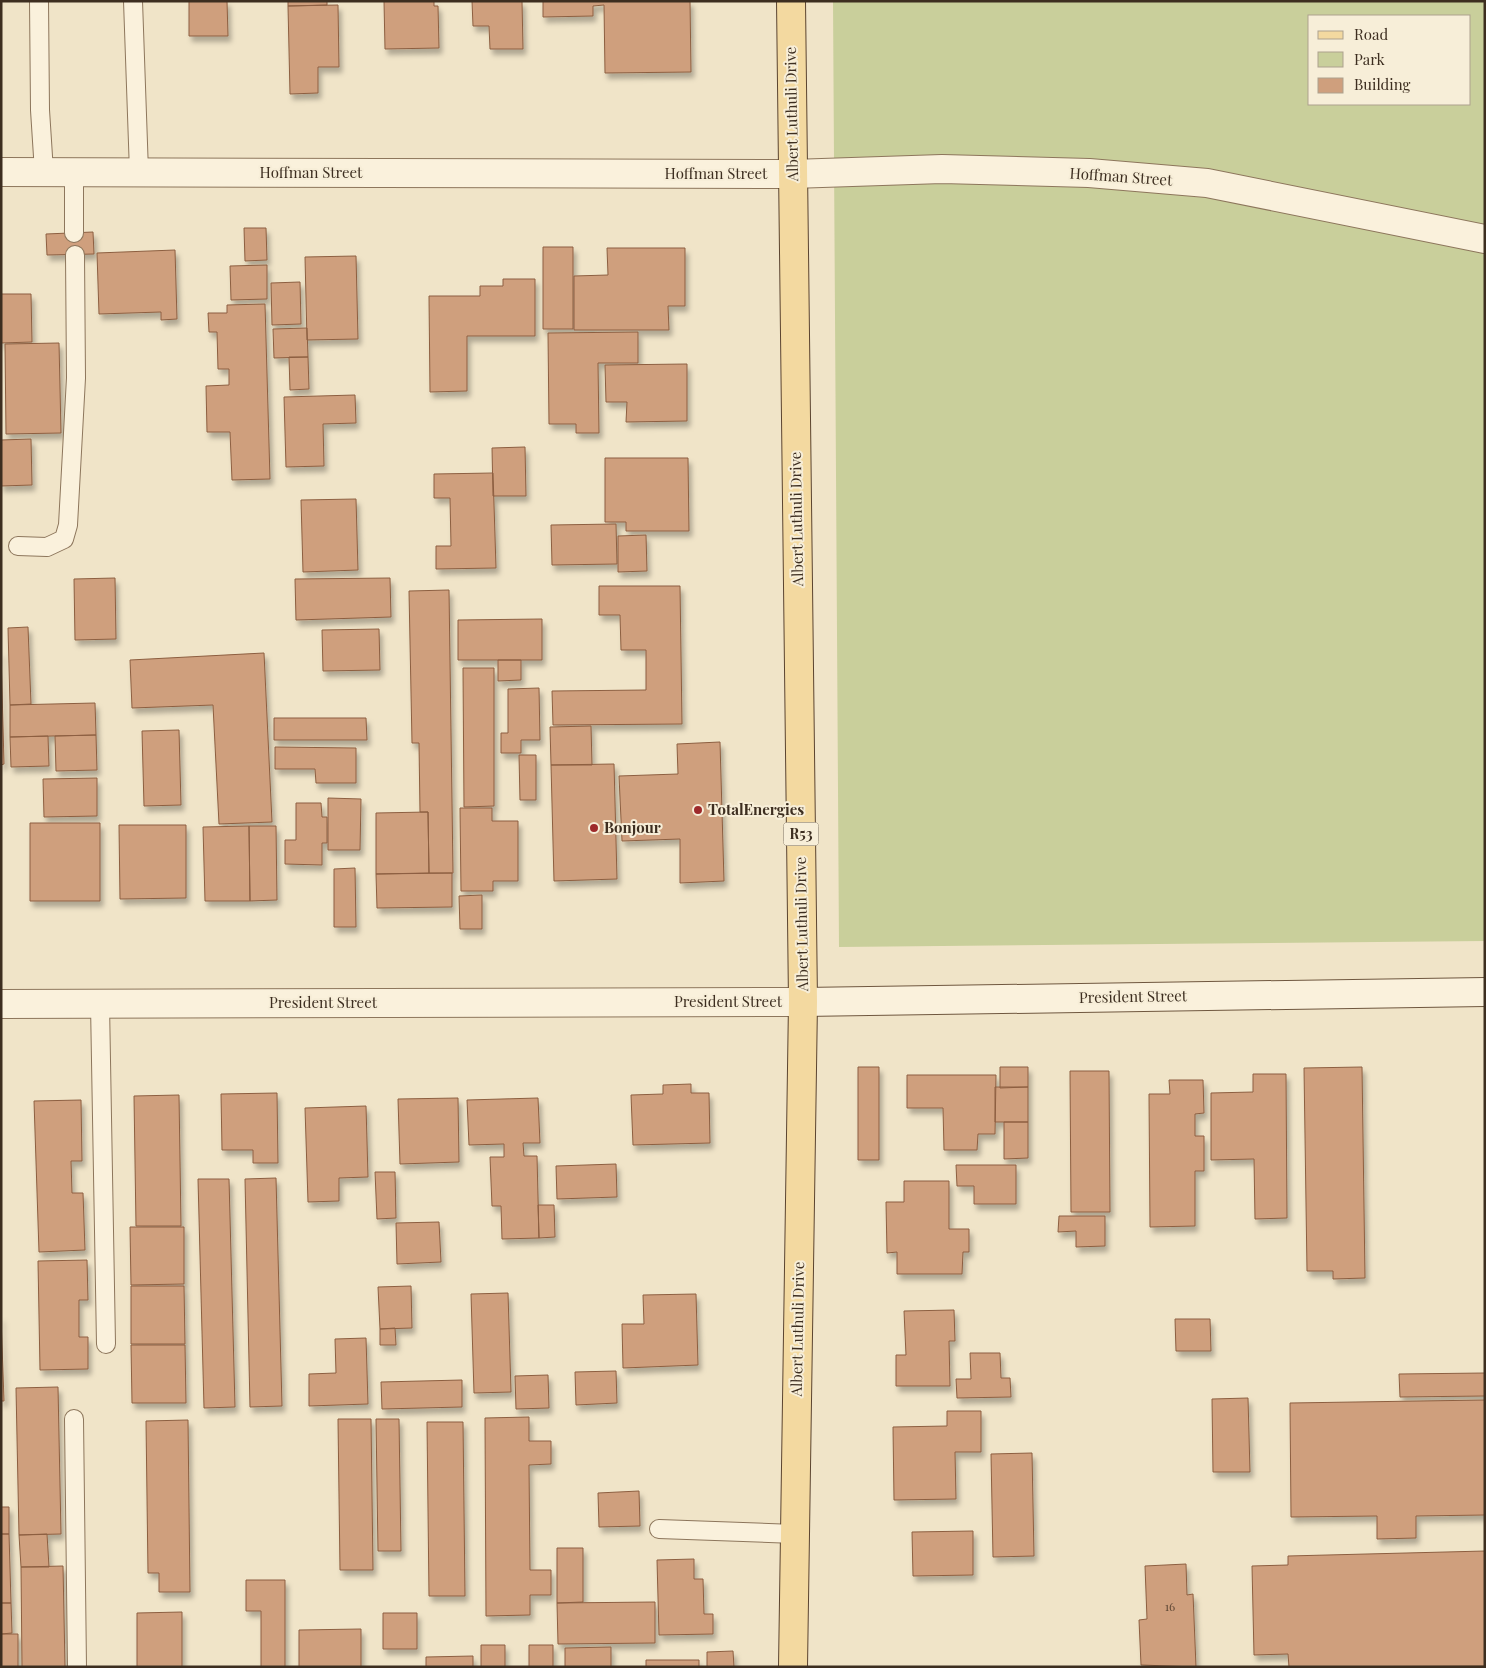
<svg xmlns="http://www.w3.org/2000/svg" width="1486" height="1668" font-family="'Playfair Display',serif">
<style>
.green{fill:#c9cf9b;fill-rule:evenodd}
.building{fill:#cf9f7d;stroke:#8d5f41;filter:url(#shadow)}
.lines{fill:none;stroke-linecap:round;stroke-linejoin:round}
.lane-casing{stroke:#8d765c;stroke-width:20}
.street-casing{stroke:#8d765c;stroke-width:30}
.secondary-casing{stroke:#6f573f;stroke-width:30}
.primary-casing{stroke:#5b4430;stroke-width:30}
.lane{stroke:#faf1dc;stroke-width:18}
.street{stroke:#faf1dc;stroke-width:28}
.secondary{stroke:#faf1dc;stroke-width:28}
.primary{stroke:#f3d9a0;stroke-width:28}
.poi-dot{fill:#9e2a2b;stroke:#f7eed8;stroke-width:2}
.labels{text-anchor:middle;stroke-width:4;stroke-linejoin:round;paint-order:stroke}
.number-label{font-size:12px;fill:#624a37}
.shield{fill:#f7eed8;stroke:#756857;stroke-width:1}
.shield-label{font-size:14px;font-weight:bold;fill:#3d2e20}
.street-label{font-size:15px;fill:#3d2e20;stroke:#f7eed8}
.poi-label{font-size:15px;font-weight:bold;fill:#3d2e20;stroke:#f7eed8;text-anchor:start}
</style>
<defs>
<filter id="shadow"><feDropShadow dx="3" dy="5.5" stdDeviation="2.5" flood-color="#0004"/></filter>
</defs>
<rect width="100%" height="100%" fill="#f0e4c8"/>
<!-- green -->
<path class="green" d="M833,1H1485V941L839,947ZM1310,16H1470V104H1310Z"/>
<!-- building -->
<path class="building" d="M189,1H227L228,36H189Z
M288,1H327V5L288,6Z
M384,1H434V6H438L439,48L385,49Z
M472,1H522L523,49H490L489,26H473Z
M543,1H690L691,72L605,73L604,5L593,6V16L543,17Z
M338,5L339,67H318V93L290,94L288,6Z
M244,228H266L267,260L245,261Z
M93,232L94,254L47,255L46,234Z
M543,247H573V329H543Z
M607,248H685V306H668L669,330H574V276L608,275Z
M175,250L177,319L161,320V312L99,314L97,253Z
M356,256L358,339L307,340L305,257Z
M267,265V299L231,300L230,266Z
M503,279H535V336H467V391L430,392L429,296H480V286H503Z
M300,282L301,324L272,325L271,283Z
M1,294H31L32,342L1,343Z
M265,304L270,479L232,480L230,432H207L206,386L229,385V369H218L217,332H209L208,313H227V305Z
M307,328L308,357L274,358L273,329Z
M638,332V363H598L599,433H576V424H549L548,333Z
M59,343L61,433L6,434L5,344Z
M289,357H308L309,389L290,390Z
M687,364V421L626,422L627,402H606L605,365Z
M355,395L356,423L323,424L324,466L286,467L284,397Z
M31,439L32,485L1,486V440Z
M525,447L526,496H493L492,448Z
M605,458H688L689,531H626V522H605Z
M493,473L496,568L436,569V546H451L450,498H434V474Z
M356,499L358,570L303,572L301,500Z
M616,524L617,564L552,565L551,525Z
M646,535L647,571L618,572V536Z
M115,578L116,639L75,640L74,579Z
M390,578L391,617L296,620L295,579Z
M599,586H680L682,724L553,725L552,691L646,690V650H621L620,615H599Z
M449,590L453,873H429L428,812H420L419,743H412L409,591Z
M542,619V660H458V620Z
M28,627L31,704L10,705L8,628Z
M379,629L380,670L323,671L322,630Z
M1,651L4,764L1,765Z
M264,653L272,822L219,824L213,705L132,708L130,660Z
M498,660H521V680L498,681Z
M463,668H494V806L464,807Z
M539,688L540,740H521V753H501V733H508V689Z
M95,703L96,735L10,737V705Z
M274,718H366L367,740H274Z
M591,726L592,765H551L550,727Z
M179,730L181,805L144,806L142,731Z
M96,735L97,770L56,771L55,736Z
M48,736L49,766L11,767L10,737Z
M720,742L724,881L680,883V839L622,841L619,776L678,774L677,744Z
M275,747L356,748V783H316L315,769H275Z
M519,755H536V800H520Z
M614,764L617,879L554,881L551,765Z
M97,778V816L44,817L43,779Z
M328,798L361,799L360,850H328Z
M296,803H321L322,817H327V843H322V865L285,864V840H296Z
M460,808H492V821H518V881H493V891H461Z
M428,812L429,873L376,874V813Z
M30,823H100V901H30Z
M119,825H186V898L120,899Z
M249,826H276L277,900L250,901Z
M249,826L250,901H205L203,827Z
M355,868L356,927H334V869Z
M452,873V907L377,908L376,874Z
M482,895V929H460L459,896Z
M858,1067H879V1160H858Z
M1000,1067H1028V1087L1000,1088Z
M1362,1067L1365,1278L1333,1279V1271H1307L1304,1068Z
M1070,1071H1109L1110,1212H1071Z
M1253,1074H1286L1287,1218L1255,1219L1254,1159L1211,1160V1093L1253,1092Z
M907,1075H996L995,1134H978L977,1150H944L943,1108H907Z
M1169,1080H1203L1204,1113L1195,1114V1136H1204V1171H1195V1226L1150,1227L1149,1094H1170Z
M691,1084V1093H709L710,1143L633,1145L631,1095L663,1094V1085Z
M995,1087H1028V1122H995Z
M277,1093L278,1163H253V1150H222L221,1094Z
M179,1095L181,1226H136L134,1096Z
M458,1098L459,1162L400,1164L398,1099Z
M538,1098L540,1143H523L524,1156H537L539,1238L502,1239L501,1206H492L490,1157H504V1144L469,1145L467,1100Z
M81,1100L82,1161H71L72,1193H83L85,1250L39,1252L34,1101Z
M366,1106L368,1177L339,1178V1201L308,1202L305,1108Z
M1004,1122H1028V1158L1004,1159Z
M616,1164L617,1197L557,1199L556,1166Z
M956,1165H1016V1204H974V1186H957Z
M375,1172H395L396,1218L377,1219Z
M276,1178L282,1406L250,1407L245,1179Z
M198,1179H229L235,1407L204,1408Z
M904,1181H949V1229H969V1252H963L962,1274H897V1252L887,1253L886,1202H904Z
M538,1205H554L555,1237L539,1238Z
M1059,1216H1105V1246L1076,1247V1231L1058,1232Z
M439,1222L441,1262L397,1264L396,1223Z
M130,1227H184V1284L131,1285Z
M87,1260L88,1300H79V1337H88V1369L40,1370L38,1261Z
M131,1286H184L185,1344H131Z
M411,1286L412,1328L380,1329L378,1287Z
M508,1293L511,1392L474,1393L471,1294Z
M696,1294L698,1365L623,1368L622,1324H644L643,1295Z
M954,1310L955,1341H949L950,1386H896V1355H906L904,1311Z
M1,1316L4,1401H1Z
M1175,1319H1210L1211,1351H1176Z
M395,1328L396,1345H380V1329Z
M366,1338L368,1404L309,1406V1374L336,1373L335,1339Z
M131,1345H185L186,1403H132Z
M970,1353H1000L1001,1378H1010L1011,1397L957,1398L956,1379H971Z
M616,1371L617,1403L576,1405L575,1372Z
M1485,1373V1396L1400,1397L1399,1374Z
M548,1375L549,1408L516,1409L515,1376Z
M462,1380V1407L382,1409L381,1382Z
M58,1387L61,1534L19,1535L16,1388Z
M1248,1398L1250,1472H1213L1212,1399Z
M1485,1400V1515L1416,1516V1538L1377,1539V1516L1291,1517L1290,1403Z
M947,1411H981V1452H955L956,1499L894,1500L893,1427L947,1426Z
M529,1417V1441H551V1464L529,1465L530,1570H551V1595H530V1615L486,1616L485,1418Z
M338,1419H371L373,1570H340Z
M376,1419H399L401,1551H378Z
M188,1420L190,1592H159V1573H148L146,1421Z
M427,1422H463L465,1596H429Z
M1032,1453L1034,1556L993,1557L991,1454Z
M639,1491L640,1526L599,1527L598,1493Z
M1,1507H9V1534H1Z
M973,1531V1575L913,1576L912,1532Z
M1,1534H9L11,1603H1Z
M47,1534L49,1567H21L19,1535Z
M557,1548H583V1602L557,1603Z
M1485,1551V1666L1289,1667L1288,1654L1254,1655L1252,1566L1288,1565V1556Z
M694,1559V1579H703L704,1614H713V1634L659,1635L657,1560Z
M1186,1564L1187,1595L1193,1594L1196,1667L1141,1665L1139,1620L1147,1619L1145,1566Z
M63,1566L65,1667H22L21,1567Z
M246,1580H285V1667H261V1611H246Z
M655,1602V1643L558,1644L557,1603Z
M1,1603H11L12,1633L1,1634Z
M182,1612V1667H137V1613Z
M383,1613H417V1649H383Z
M361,1629V1667H299V1630Z
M1,1634H18V1667H1Z
M481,1645H505V1667H481Z
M529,1645H553V1667H529Z
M611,1647V1667H565V1648Z
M733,1651L734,1667H707V1652Z
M473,1656V1667H426V1657Z
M646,1660H699V1667H646Z"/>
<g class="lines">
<defs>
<path id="lane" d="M39,1L40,110L44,172
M133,1L139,172
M74,172V233
M18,546L47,547L64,539L68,525L76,378L75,255
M100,1004L106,1344
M74,1419L77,1667
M659,1529L795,1534"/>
<path id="street" d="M1,172L792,174L942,169L1089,173L1207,183L1485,239
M1,1004L803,1002"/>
<path id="secondary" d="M803,1002L1485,992"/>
<path id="primary" d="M791,1L803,1002L793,1667"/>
</defs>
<!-- lane casing -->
<use href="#lane" class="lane-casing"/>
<!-- street casing -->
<use href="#street" class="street-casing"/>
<!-- secondary casing -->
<use href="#secondary" class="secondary-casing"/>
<!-- primary casing -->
<use href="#primary" class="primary-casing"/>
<!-- lane -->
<use href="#lane" class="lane"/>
<!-- street -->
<use href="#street" class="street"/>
<!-- secondary -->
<use href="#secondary" class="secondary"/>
<!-- primary -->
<use href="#primary" class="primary"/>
</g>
<!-- markers -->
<g class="poi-dot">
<circle cx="698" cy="810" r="5"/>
<circle cx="594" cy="828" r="5"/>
</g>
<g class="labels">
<!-- number labels -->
<g class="number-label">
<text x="1170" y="1611">16</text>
</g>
<!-- shield labels -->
<rect class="shield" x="783.5" y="822.5" width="35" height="23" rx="4"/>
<g class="shield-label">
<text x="801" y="839">R53</text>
</g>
<!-- street labels -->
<g class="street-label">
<text transform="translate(792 114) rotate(-91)" y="5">Albert Luthuli Drive</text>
<text x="311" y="178">Hoffman Street</text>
<text x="716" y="179">Hoffman Street</text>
<text transform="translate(1121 177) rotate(4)" y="5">Hoffman Street</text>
<text transform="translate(797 519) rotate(-91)" y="5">Albert Luthuli Drive</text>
<text transform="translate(802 924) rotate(-91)" y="5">Albert Luthuli Drive</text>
<text transform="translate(1133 997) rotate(-1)" y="5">President Street</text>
<text x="728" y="1007">President Street</text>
<text x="323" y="1008">President Street</text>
<text transform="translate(798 1329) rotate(-89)" y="5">Albert Luthuli Drive</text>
</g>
<!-- poi labels -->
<g class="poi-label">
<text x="708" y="815">TotalEnergies</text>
<text x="604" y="833">Bonjour</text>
</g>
</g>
<!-- border -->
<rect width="1486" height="1668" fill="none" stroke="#3d2e20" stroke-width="5"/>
<!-- legend -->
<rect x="1308" y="15" width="162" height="90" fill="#f7eed8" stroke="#ada18e"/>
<rect x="1318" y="31" width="25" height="8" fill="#f3d9a0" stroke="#ada18e"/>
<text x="1354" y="40" font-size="15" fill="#3d2e20">Road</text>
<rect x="1318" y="52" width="25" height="15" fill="#c9cf9b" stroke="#ada18e"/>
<text x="1354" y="65" font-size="15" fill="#3d2e20">Park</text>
<rect x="1318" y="78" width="25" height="15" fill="#cf9f7d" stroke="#ada18e"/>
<text x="1354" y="90" font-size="15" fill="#3d2e20">Building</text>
</svg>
